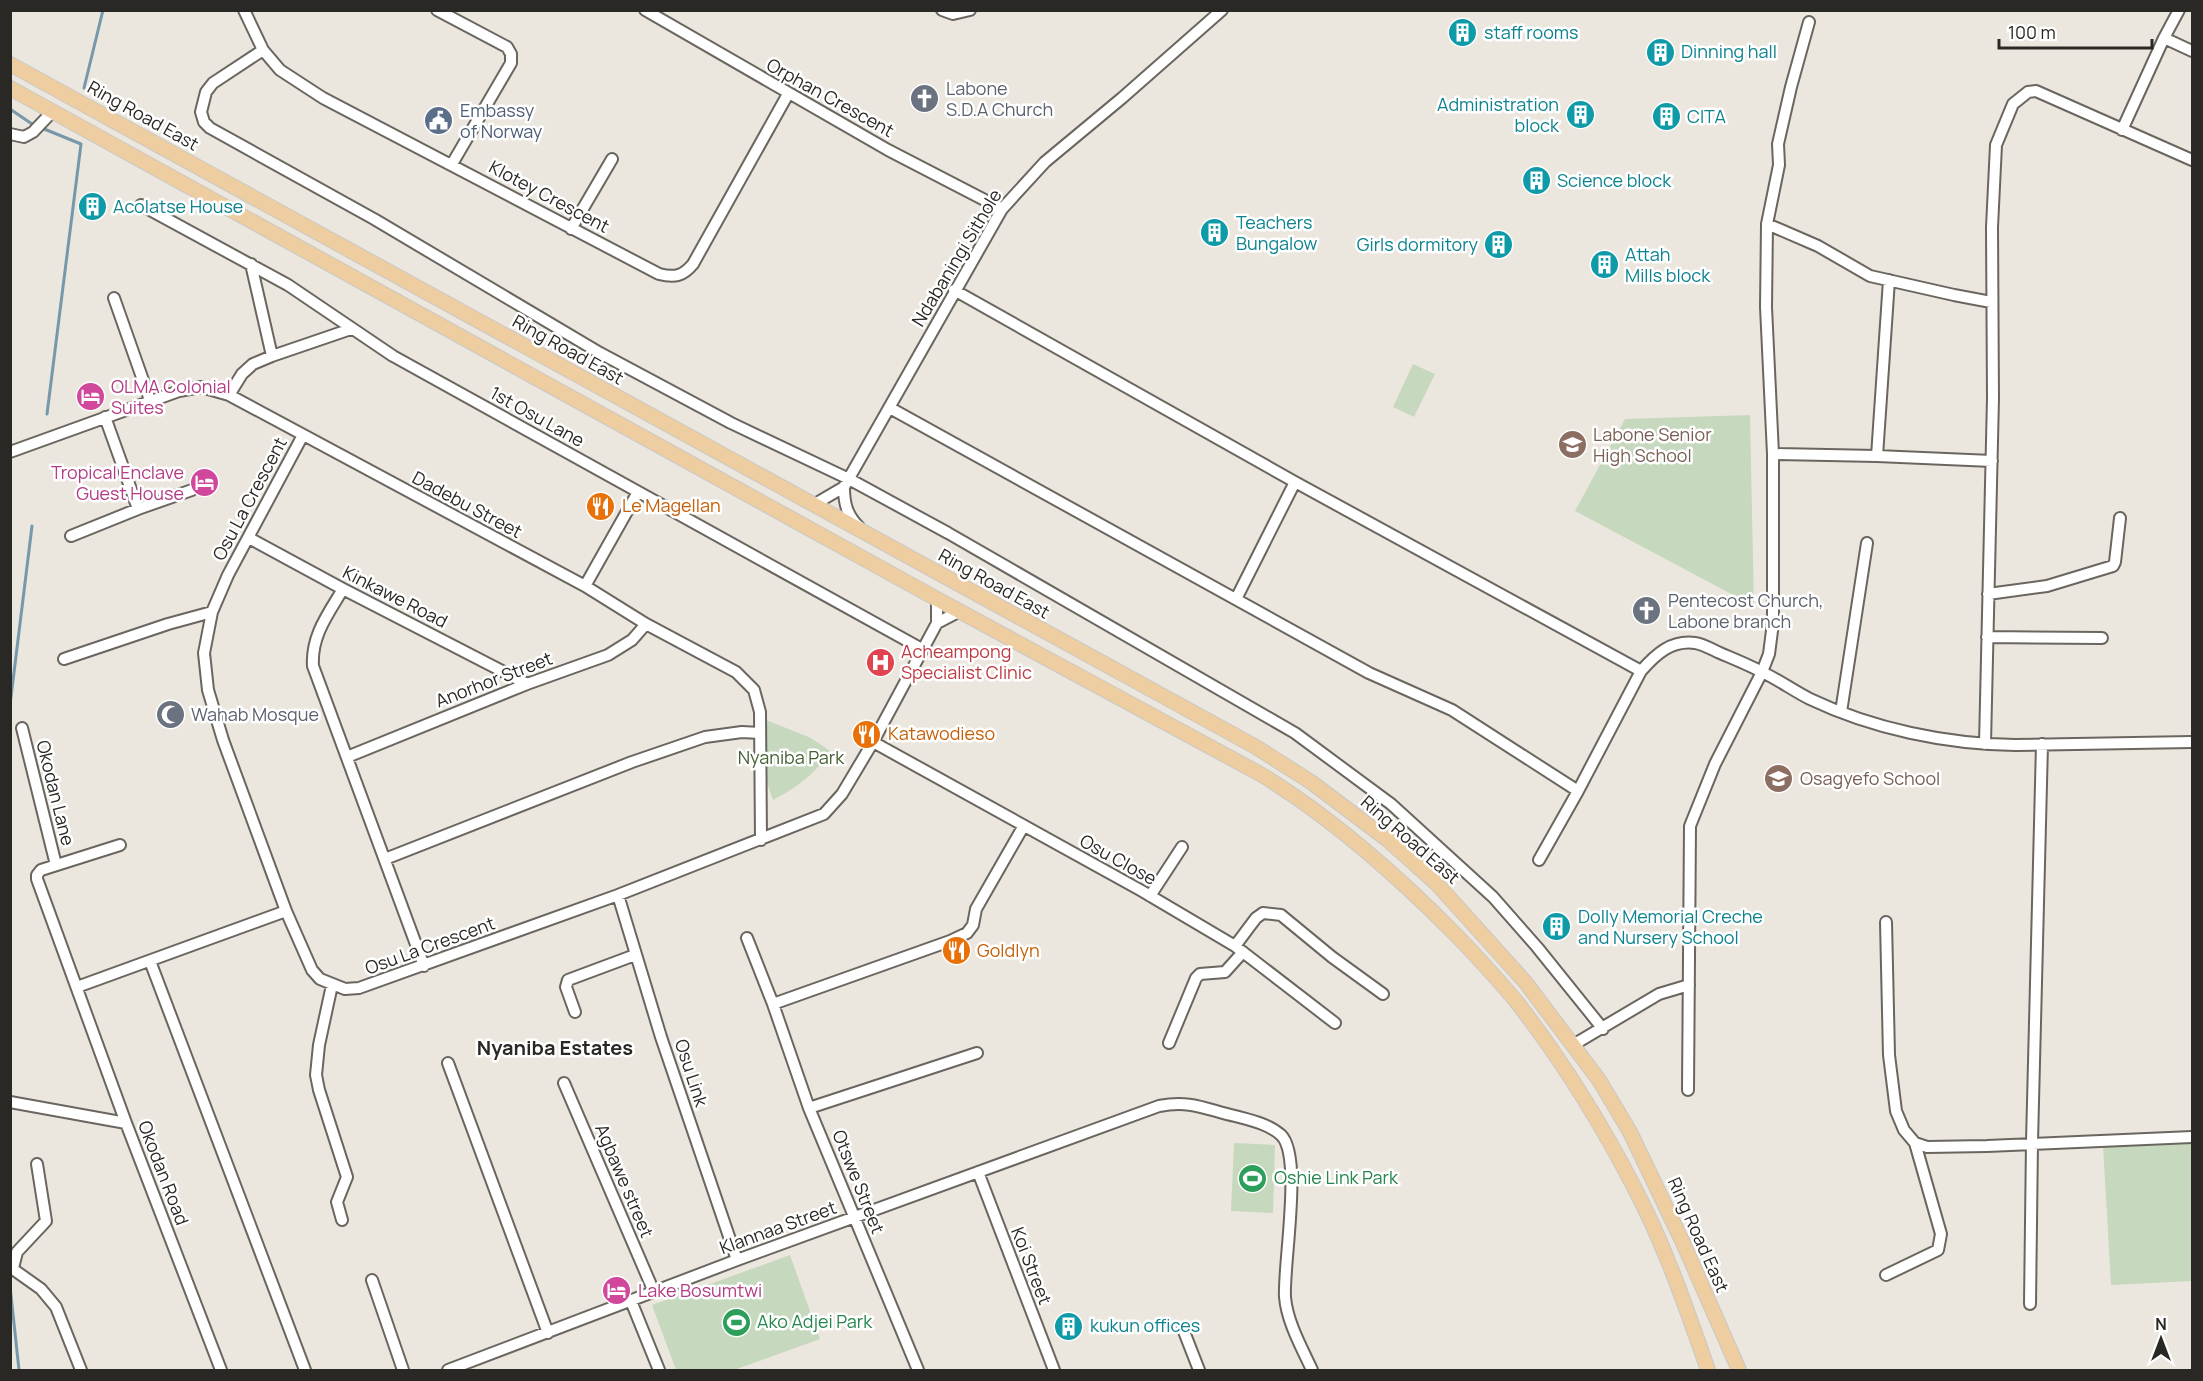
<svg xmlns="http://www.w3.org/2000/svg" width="2203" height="1381" font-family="Manrope,sans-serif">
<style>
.green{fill:#c6d8bd}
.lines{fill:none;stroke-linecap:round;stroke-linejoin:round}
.stream{stroke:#7798ab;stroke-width:3}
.minor-casing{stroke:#6a665f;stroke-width:14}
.major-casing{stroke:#c8c7c6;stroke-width:16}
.minor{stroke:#fff;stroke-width:10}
.major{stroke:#eecea0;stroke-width:14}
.labels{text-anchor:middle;stroke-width:5;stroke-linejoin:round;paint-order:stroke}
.culture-label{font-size:18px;fill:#0d838f;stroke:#fff;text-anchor:start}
.worship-label{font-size:18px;fill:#5b616d;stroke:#fff;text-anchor:start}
.street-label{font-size:18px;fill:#2a2825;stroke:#fff}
.service-label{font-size:18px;fill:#4e5e75;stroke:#fff;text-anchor:start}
.hotel-label{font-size:18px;fill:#b23c85;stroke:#fff;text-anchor:start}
.education-label{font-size:18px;fill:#785e54;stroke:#fff;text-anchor:start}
.food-label{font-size:18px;fill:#c56008;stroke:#fff;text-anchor:start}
.health-label{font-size:18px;fill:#be3a42;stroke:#fff;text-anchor:start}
.park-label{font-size:18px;fill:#446033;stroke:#fff}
.leisure-label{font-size:18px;fill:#27864d;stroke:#fff;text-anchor:start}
.neighbourhood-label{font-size:20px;font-weight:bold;fill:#2a2825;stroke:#fff}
</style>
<rect width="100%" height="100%" fill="#ece7de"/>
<!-- green -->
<path class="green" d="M1413,364L1435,374L1414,417L1393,407Z
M1750,415L1754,606L1575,511L1625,419Z
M766,720L811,738L830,751C816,774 796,788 773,800L766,780Z
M2192,1140V1281L2111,1285L2103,1145Z
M1234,1143L1275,1145L1273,1213L1231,1211Z
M790,1255L820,1339L734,1370H676L652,1305Z"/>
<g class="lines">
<!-- stream -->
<path class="stream" d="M84,88L103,10
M10,109L32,124L81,144L47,414
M10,705L32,526
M10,1286L19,1370"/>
<defs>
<path id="minor" d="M244,10L263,50L280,70L323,98L659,274C675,278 683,276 693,264L788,94
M437,10L507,47L511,54V63L452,164
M645,10L888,150L1002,209
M942,10L953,14L970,10
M2164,38L2192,51
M263,50L213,83L206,92L201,112L204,122L210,128L374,219L600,353L731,423L849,479L948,533L1295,733L1391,804L1493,897L1537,947L1603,1029
M2122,130L2164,38L2179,10
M10,134L24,137L33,132L52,112
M141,205L288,285L393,356L922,649
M1767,224L1818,246L1870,276L1954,295L1991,302
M571,229L612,159
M251,264L272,356
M954,290L1295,482L1641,671C1656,654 1671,640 1695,643C1703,644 1713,650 1720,653C1734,659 1749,665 1762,672C1779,680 1794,691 1810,699C1873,729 1946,744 2015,745L2192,742
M114,298L150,400
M229,395L242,374L253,364L272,356L351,329
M890,408L1369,673L1452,710L1578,791
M105,417L138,509
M303,435L228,575L212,612L204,653L208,690L223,740L286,911L312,970L320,979L345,989L359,988L618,895L824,814L842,794L873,742L937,623V599
M10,452L179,391L201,387L229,395L585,586L646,624L736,672L754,690L760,712L761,840
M1773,454L1877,456L1992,461
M1877,456L1889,280
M844,487C844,504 847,515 859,527
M815,504L844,487L1002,209L1045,162L1122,98L1222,10
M71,536L138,509L192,490
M249,538L343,589L527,684
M585,586L638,492
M343,589C328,614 311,636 313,666L424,966
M1988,594L2047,586L2113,566L2115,562L2120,518
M1236,599L1295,482
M937,623L960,611
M1987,637L2102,638
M64,659L168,624L212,612
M1841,712L1867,543
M22,728L56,865
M873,742L1142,891L1235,946L1335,1023
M1985,744L1993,398L1992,227L1996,145L2013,104L2028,92L2036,91L2192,160
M347,757L527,684L608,655L632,640L646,624
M120,845L41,870L37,875V879L126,1123L221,1370
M385,859L632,762L705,737L742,732L760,733
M1539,860L1578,791L1641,671
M618,895L661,1037L737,1260
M1150,896L1182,847
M1886,922L1889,1055L1896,1111L1904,1130L1915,1143L1927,1147L1987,1146L2192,1137
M747,938L773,1004L809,1108L918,1370
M1235,946L1256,918L1263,913L1281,915L1332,957L1383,994
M150,961L305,1370
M332,985L319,1045L316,1075L319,1090L347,1177L337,1202L342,1220
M77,987L286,911
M773,1004L950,941L967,933L973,925L976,909L1023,827
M575,1012L566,987L568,980L635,955
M1169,1043L1196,978L1200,974L1225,972L1243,952
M1573,1045L1659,994L1689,985
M448,1063L548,1333
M564,1083L654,1292
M1688,1090L1690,826L1715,764L1762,672L1769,654L1773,623V454L1766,307L1767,224L1779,165L1778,144L1791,87L1809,22
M10,1102L126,1123
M809,1108L977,1053
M978,1172L1054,1370
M10,1267L41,1289L56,1307L81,1370
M13,1268L17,1252L46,1221L37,1164
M1886,1275L1938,1250L1941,1234L1915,1143
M372,1280L403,1370
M631,1301L659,1370
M2030,1304L2032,1142L2042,744
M1183,1329L1199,1370
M448,1370L737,1260L1159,1106C1191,1100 1205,1109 1235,1116C1250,1120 1269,1124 1281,1135C1303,1156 1283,1265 1285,1297C1287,1322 1302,1348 1312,1370"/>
<path id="major" d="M10,64L1256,747L1311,782L1388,840L1437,884L1526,983L1599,1080L1630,1132L1684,1245L1739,1370
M10,88L937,599L1262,775C1334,819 1399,877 1458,937C1479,959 1500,981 1519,1005C1563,1062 1602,1125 1635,1189C1665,1246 1687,1310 1708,1370"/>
</defs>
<!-- minor casing -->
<use href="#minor" class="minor-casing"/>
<!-- major casing -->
<use href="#major" class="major-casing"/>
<!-- minor -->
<use href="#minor" class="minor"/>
<!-- major -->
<use href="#major" class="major"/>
</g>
<!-- icons -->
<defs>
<symbol id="building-disc" viewBox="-11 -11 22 22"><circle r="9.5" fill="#0f9aa8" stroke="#fff"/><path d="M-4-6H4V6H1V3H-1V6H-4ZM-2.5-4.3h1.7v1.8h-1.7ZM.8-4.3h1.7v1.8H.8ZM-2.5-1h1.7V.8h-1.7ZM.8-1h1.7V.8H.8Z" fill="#fff"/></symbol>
<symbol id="church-disc" viewBox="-11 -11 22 22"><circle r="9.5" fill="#6b7280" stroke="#fff"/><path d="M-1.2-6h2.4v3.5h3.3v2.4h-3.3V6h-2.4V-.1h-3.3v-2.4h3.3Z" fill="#fff"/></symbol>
<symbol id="civic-disc" viewBox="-11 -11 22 22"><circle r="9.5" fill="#5c6f8a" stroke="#fff"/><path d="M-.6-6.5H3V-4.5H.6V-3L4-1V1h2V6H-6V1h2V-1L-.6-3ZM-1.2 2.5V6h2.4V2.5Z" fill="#fff"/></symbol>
<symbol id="hotel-disc" viewBox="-11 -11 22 22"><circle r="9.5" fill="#d1479c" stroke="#fff"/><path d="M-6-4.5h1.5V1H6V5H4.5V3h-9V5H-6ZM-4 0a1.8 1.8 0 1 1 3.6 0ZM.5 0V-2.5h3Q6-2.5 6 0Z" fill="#fff"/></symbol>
<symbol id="school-disc" viewBox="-11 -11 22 22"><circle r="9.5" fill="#8d6e63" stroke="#fff"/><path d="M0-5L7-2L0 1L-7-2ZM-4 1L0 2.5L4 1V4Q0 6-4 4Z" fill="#fff"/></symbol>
<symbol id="restaurant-disc" viewBox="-11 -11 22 22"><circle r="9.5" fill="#e8710a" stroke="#fff"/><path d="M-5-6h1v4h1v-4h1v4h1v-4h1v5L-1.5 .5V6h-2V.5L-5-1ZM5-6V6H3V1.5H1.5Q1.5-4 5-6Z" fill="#fff"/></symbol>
<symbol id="hospital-disc" viewBox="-11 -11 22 22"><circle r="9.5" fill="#e0444e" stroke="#fff"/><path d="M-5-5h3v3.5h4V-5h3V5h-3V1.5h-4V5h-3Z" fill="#fff"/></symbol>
<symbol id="mosque-disc" viewBox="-11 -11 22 22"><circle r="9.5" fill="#6b7280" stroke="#fff"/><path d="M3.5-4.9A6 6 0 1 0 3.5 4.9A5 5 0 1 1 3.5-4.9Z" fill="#fff"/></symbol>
<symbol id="stadium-disc" viewBox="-11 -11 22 22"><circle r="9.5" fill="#2e9e5b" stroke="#fff"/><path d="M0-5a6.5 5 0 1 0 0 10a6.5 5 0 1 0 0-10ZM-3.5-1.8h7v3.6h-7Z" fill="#fff"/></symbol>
</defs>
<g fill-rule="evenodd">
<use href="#building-disc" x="1446" y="16" width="33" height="33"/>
<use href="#building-disc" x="1644" y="36" width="33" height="33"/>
<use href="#church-disc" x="908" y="82" width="33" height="33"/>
<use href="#building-disc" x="1564" y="98" width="33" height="33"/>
<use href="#building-disc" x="1650" y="100" width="33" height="33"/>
<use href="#civic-disc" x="422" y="104" width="33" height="33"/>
<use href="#building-disc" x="1520" y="164" width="33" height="33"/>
<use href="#building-disc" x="76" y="190" width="33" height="33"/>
<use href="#building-disc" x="1198" y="216" width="33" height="33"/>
<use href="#building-disc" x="1482" y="228" width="33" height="33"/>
<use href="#building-disc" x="1588" y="248" width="33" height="33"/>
<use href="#hotel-disc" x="74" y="380" width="33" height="33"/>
<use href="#school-disc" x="1556" y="428" width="33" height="33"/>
<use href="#hotel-disc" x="188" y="466" width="33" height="33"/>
<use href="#restaurant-disc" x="584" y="490" width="33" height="33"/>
<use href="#church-disc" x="1630" y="594" width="33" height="33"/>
<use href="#hospital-disc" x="864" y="646" width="33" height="33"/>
<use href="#mosque-disc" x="154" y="698" width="33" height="33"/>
<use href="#restaurant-disc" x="850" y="718" width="33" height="33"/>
<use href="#school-disc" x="1762" y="762" width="33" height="33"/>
<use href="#building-disc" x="1540" y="910" width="33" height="33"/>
<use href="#restaurant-disc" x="940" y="934" width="33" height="33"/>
<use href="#stadium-disc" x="1236" y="1162" width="33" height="33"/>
<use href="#hotel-disc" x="600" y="1274" width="33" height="33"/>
<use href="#stadium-disc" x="720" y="1306" width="33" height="33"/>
<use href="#building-disc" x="1052" y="1310" width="33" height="33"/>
</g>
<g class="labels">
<!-- culture labels -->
<g class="culture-label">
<text x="1484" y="39">staff rooms</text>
<text x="1681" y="58">Dinning hall</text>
<text x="1559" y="111" text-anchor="end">Administration<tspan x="1559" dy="21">block</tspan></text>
<text x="1687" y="123">CITA</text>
<text x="1557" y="187">Science block</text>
<text x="113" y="213">Acolatse House</text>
<text x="1236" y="229">Teachers<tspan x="1236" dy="21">Bungalow</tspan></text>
<text x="1478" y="251" text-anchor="end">Girls dormitory</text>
<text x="1625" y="261">Attah<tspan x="1625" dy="21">Mills block</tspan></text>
<text x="1578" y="923">Dolly Memorial Creche<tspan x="1578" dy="21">and Nursery School</tspan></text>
<text x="1090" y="1332">kukun offices</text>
</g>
<!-- worship labels -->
<g class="worship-label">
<text x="946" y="95">Labone<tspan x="946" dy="21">S.D.A Church</tspan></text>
<text x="1668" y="607">Pentecost Church,<tspan x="1668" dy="21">Labone branch</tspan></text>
<text x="191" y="721">Wahab Mosque</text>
</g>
<!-- street labels -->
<g class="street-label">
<text transform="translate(830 98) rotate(29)" y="6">Orphan Crescent</text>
<text transform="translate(143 116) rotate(29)" y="6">Ring Road East</text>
<text transform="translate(549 197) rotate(28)" y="6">Klotey Crescent</text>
<text transform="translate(957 258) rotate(-59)" y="6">Ndabaningi Sithole</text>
<text transform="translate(568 350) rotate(29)" y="6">Ring Road East</text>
<text transform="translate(537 417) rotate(29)" y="6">1st Osu Lane</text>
<text transform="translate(250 499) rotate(-62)" y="6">Osu La Crescent</text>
<text transform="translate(467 505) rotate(28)" y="6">Dadebu Street</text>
<text transform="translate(994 584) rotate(29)" y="6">Ring Road East</text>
<text transform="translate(395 597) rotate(27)" y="6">Kinkawe Road</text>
<text transform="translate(494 680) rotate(-21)" y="6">Anorhor Street</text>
<text transform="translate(55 793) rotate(76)" y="6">Okodan Lane</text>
<text transform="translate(1410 840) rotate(41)" y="6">Ring Road East</text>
<text transform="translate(1118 860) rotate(29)" y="6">Osu Close</text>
<text transform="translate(430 946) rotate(-20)" y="6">Osu La Crescent</text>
<text transform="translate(691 1073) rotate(72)" y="6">Osu Link</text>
<text transform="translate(163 1173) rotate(69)" y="6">Okodan Road</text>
<text transform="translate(624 1181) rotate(67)" y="6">Agbawe street</text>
<text transform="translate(858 1182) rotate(68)" y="6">Otswe Street</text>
<text transform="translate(778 1228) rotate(-20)" y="6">Klannaa Street</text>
<text transform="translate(1698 1235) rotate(66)" y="6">Ring Road East</text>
<text transform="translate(1031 1266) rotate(69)" y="6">Koi Street</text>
</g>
<!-- service labels -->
<g class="service-label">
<text x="460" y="117">Embassy<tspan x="460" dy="21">of Norway</tspan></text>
</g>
<!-- hotel labels -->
<g class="hotel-label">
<text x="111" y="393">OLMA Colonial<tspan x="111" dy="21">Suites</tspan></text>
<text x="184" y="479" text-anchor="end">Tropical Enclave<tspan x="184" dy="21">Guest House</tspan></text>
<text x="638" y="1297">Lake Bosumtwi</text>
</g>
<!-- education labels -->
<g class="education-label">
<text x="1593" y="441">Labone Senior<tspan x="1593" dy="21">High School</tspan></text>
<text x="1800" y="785">Osagyefo School</text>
</g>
<!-- food labels -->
<g class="food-label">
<text x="622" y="512">Le Magellan</text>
<text x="888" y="740">Katawodieso</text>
<text x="977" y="957">Goldlyn</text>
</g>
<!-- health labels -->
<g class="health-label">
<text x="901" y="658">Acheampong<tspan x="901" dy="21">Specialist Clinic</tspan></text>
</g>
<!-- park labels -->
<g class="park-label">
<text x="791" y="764">Nyaniba Park</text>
</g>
<!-- leisure labels -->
<g class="leisure-label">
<text x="1274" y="1184">Oshie Link Park</text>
<text x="757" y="1328">Ako Adjei Park</text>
</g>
<!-- neighbourhood labels -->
<g class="neighbourhood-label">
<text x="555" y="1055">Nyaniba Estates</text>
</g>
</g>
<!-- border -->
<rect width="2203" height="1381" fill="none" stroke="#2a2825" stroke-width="24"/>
<!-- north arrow -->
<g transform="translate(2161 1339)" stroke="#ffffff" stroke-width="4.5" paint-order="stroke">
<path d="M0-4.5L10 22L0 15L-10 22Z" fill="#2a2825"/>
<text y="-9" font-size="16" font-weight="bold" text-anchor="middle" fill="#2a2825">N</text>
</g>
<!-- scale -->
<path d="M1999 39v9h153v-9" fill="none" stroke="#2a2825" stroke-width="3"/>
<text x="2008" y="39" font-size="18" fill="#2a2825" stroke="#ffffff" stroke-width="4.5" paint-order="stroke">100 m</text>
</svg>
